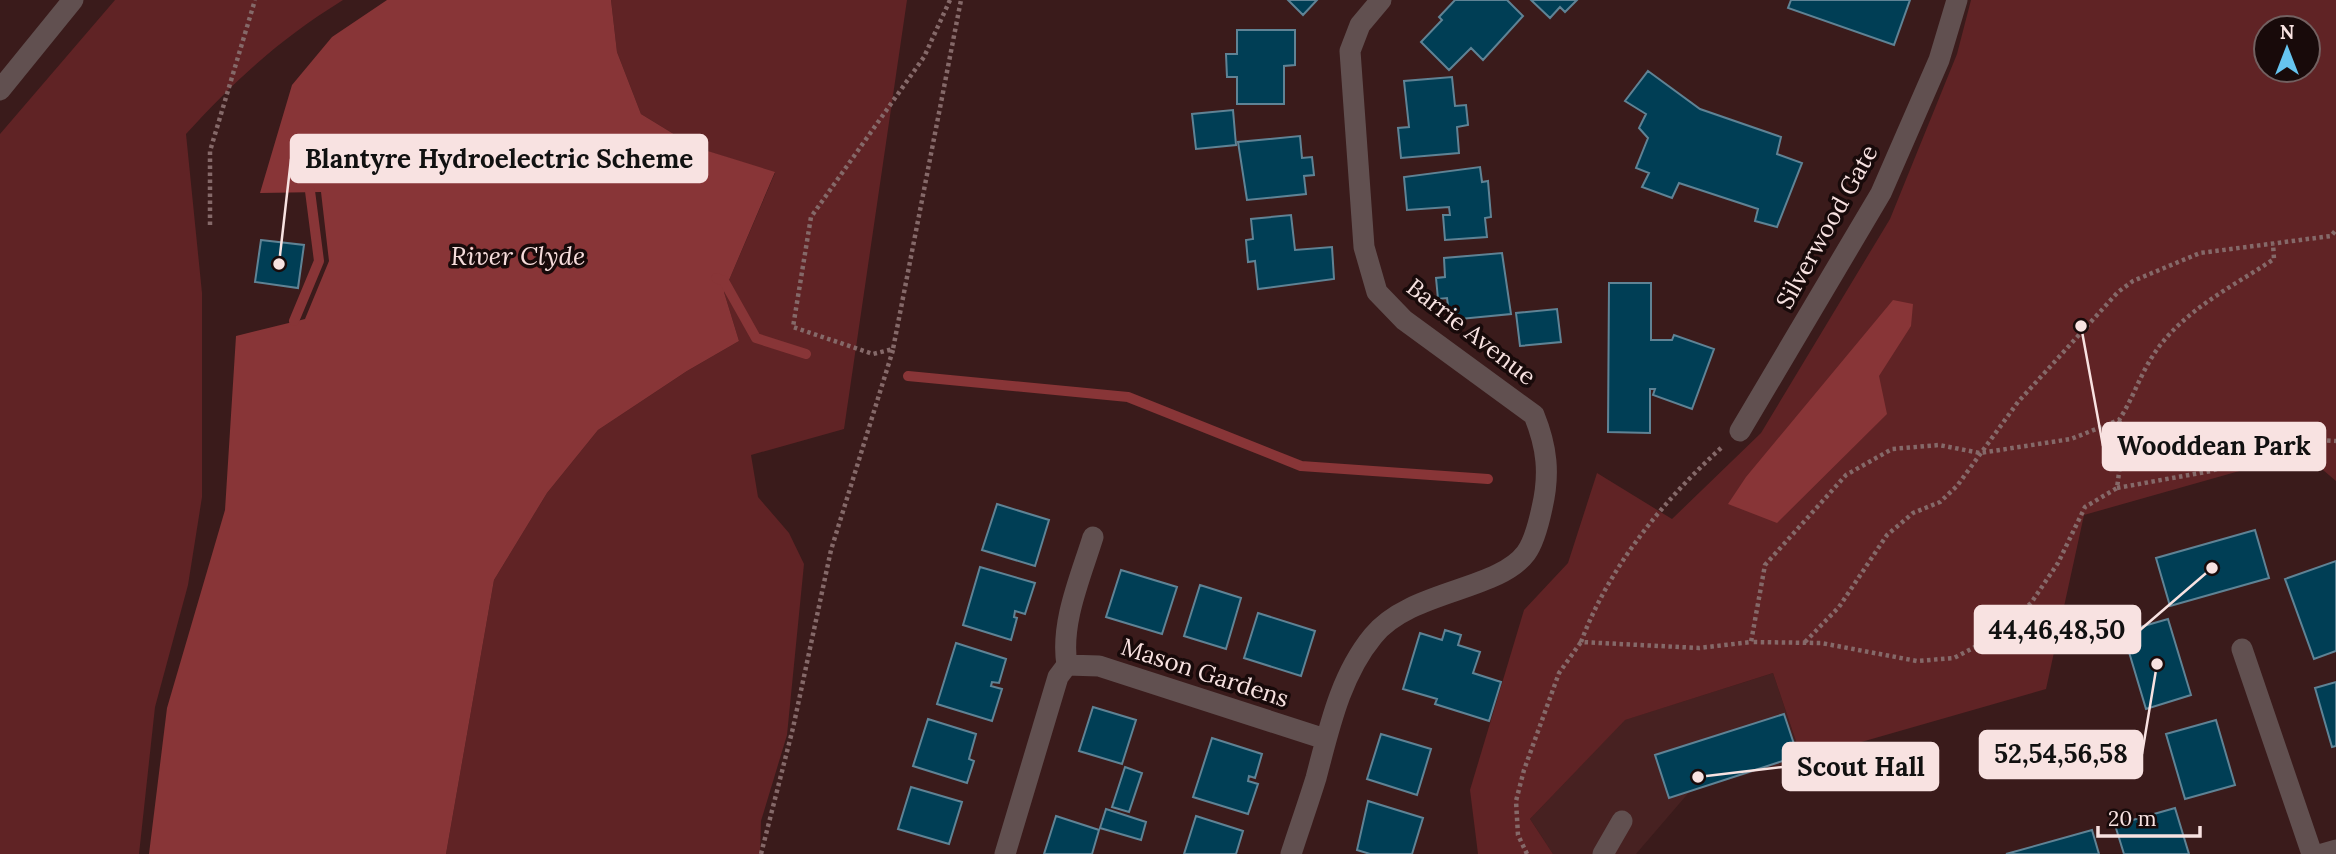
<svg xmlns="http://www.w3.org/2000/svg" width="2336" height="854" font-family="Lora,serif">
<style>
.built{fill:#472121}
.green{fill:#602325;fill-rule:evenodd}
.water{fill:#883537}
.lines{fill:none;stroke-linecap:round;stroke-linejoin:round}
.stream{stroke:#883537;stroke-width:10}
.building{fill:#003e55;stroke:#5f8395;stroke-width:2}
.path{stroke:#856969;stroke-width:4.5;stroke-dasharray:3.5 3.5;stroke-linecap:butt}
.minor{stroke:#615050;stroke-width:21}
.labels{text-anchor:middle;stroke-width:7;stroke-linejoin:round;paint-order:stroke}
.street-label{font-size:24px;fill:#f8e2e1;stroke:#180a0a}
.water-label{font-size:26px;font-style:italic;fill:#f6dcdb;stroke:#180a0a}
.leader{fill:none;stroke:#f8e2e1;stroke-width:2.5}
.callout-dot{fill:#f8e2e1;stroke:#180a0a;stroke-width:2.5}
.callout{fill:#f8e2e1;stroke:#f8e2e1;stroke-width:2.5}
.callout-label{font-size:26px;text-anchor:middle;font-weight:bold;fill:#111}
</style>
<rect width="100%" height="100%" fill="#3a1b1b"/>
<!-- built -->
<path class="built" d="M1773,673L1802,759L1691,790L1636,854H1553L1530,819L1624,720Z"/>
<!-- green -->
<path class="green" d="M115,0H343C280,39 236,79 186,134L202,293V497L188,585L155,707L139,854H0V134Z
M611,0H907L844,429L751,455L758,497L789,533L804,564L787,735L761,821L760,854H446L494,580L547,493L598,430L687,371L739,341L724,292L775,173L695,147L641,114L617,52Z
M1971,0H2336V481L2303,453L2084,515L2046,689L1802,759L1773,673L1625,720L1530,819L1553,854H1478L1470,790L1524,610L1568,563L1597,473L1672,519L1761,433L1890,219L1957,54ZM2266,28H2308V70H2266Z"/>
<!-- water -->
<path class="water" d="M387,0H611L617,52L641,114L695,147L775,172L724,292L739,341L687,371L598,430L547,493L494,580L446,854H149L167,708L225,510L236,336L305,319L329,261L321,192L260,193L292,85L332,37Z
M1893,300L1913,304L1911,326L1879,376L1887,414L1777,523L1728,504L1746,477Z"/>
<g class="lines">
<!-- stream -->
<path class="stream" d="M716,278L724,281L756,338L806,354
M294,321L319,261L310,191
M908,376L1128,397L1301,466L1488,479"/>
</g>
<!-- building -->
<path class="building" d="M1288,0H1317L1303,15Z
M1455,0H1507L1523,16L1483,60L1471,48L1449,70L1421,42L1442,20L1439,17Z
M1531,0H1577L1565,12L1560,7L1550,18Z
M1791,0H1910L1894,45L1788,8Z
M1237,30H1295V65L1284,66V104H1237V77H1227L1226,54H1237Z
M1648,71L1700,109L1781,137L1777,154L1802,163L1777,227L1755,221L1758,209L1679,183L1672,198L1642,187L1649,173L1636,168L1648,138L1639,128L1646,114L1625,101Z
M1452,77L1455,106L1466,105L1468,125L1457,127L1459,153L1401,158L1398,128L1409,127L1404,81Z
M1233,110L1236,145L1196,149L1192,114Z
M1300,136L1302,158L1312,157L1314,175L1304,176L1306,194L1247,200L1238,142Z
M1480,167L1482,182L1488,181L1491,217L1485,218L1487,237L1445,240L1443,215H1450L1449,207L1407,210L1404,177Z
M1291,215L1295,250L1332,247L1334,279L1258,289L1255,261L1248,262L1246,240L1253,239L1251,219Z
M261,240L304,245L298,288L255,282Z
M1502,253L1511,314L1450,320L1447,298L1438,299L1436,278L1445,277L1444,258Z
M1609,283H1651V340H1672L1674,335L1714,349L1692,409L1653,395L1655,389H1650V433L1608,432Z
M1557,309L1561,342L1520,346L1516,313Z
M997,504L1049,520L1035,566L982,550Z
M2255,530L2269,578L2170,606L2156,558Z
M2336,561V651L2314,659L2285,579Z
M980,567L1035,583L1025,614L1015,611L1014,617L1017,618L1011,640L963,625Z
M1121,570L1177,587L1162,634L1106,617Z
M1200,585L1241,598L1226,649L1184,636Z
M1258,613L1315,631L1301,676L1244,658Z
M2168,619L2191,695L2146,709L2123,632Z
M1445,630L1461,635L1458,645L1480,652L1473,673L1501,682L1489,721L1435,704L1437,699L1403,689L1420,633L1442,640Z
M956,643L1006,659L999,683L992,682L991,686L1002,689L992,721L937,704Z
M2336,682V746L2332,747L2315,688Z
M1093,707L1136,720L1122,764L1079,751Z
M1784,714L1798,756L1669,798L1655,755Z
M928,719L976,734L969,759L974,761L967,783L913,766Z
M2216,720L2235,785L2185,799L2166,734Z
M1381,734L1431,749L1417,795L1367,779Z
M1212,738L1262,754L1255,778L1249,776L1248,781L1258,784L1248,814L1193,797Z
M1125,767L1142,773L1129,812L1112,807Z
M911,787L962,802L949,844L898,829Z
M1368,801L1423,818L1412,854H1370L1357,850Z
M2175,808L2189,854H2124L2115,825Z
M1106,809L1146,822L1141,840L1100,828Z
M1056,816L1099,830L1092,854H1044Z
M1196,816L1243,831L1236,854H1184Z
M2092,830L2099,854H2006Z"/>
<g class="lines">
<!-- path -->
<path class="path" d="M950,0L924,57L811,217L793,327L873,354L893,349L961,0
M210,225V151L255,0
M2119,420L2124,435L2117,488L2085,507L2058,563L2031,603L1996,636L1954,658L1917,661L1821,643L1751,642L1765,565L1846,475L1892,449L1939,445L1980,453L2071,439L2119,420C2131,402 2138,381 2149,362C2177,313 2229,289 2274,259L2273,244
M1721,448C1662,502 1609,567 1581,642L1699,648L1751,642
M2117,488L2211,471L2304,439L2336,441
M1805,642L1839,607L1887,535L1913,513L1940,502L1957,486L2018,402L2118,292L2133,281L2200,253L2331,236L2336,230
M761,854L793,728L831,550L893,350
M1527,854L1518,835L1516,801L1524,770L1559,673L1581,642"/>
<!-- minor -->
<path class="minor" d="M0,90L73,0
M1740,431L1881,193L1939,60L1957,0
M2242,649L2312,854
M1067,665C1060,623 1081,576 1093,537
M1005,854L1058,677L1067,665L1099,666L1325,739
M1291,854C1299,829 1308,804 1316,778C1329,729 1340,676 1373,636C1410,590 1498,591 1526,553C1534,542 1539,522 1542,508C1550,474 1547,447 1534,415L1404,320L1377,292L1364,247L1350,51L1360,25L1381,0
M1603,854L1622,821
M2322,854L2336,850"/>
</g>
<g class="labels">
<!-- street labels -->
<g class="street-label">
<text transform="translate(1827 227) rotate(-61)" y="8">Silverwood Gate</text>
<text transform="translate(1471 332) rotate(38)" y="8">Barrie Avenue</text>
<text transform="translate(1205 673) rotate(18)" y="8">Mason Gardens</text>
</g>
<!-- water labels -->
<g class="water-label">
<text x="518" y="265">River Clyde</text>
</g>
</g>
<!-- callouts -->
<path class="leader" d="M279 264L291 159M2081 326L2103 446M2212 568L2140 630M2157 664L2142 754M1698 777L1783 767"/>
<g class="callout-dot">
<circle cx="279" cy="264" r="7"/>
<circle cx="2081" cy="326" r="7"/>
<circle cx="2212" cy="568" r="7"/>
<circle cx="2157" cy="664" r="7"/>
<circle cx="1698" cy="777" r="7"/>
</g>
<g class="callout">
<rect x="291" y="135" width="416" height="47" rx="7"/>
<rect x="2103" y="423" width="222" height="47" rx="7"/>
<rect x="1975" y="606" width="165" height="47" rx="7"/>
<rect x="1980" y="731" width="162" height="47" rx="7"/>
<rect x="1783" y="743" width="155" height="47" rx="7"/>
</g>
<g class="callout-label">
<text x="499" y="168">Blantyre Hydroelectric Scheme</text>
<text x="2214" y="455">Wooddean Park</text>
<text x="2057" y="639">44,46,48,50</text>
<text x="2061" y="763">52,54,56,58</text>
<text x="1861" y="776">Scout Hall</text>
</g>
<!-- north arrow -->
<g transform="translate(2287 49)"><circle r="33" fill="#180a0a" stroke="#726060" stroke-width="2"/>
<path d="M0-5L12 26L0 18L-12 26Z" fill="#66c4ef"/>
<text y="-10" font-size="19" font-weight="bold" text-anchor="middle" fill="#f8e2e1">N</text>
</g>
<!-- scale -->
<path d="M2098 826v10h102v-10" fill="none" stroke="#f8e2e1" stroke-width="3.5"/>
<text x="2108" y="826" font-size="21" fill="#f8e2e1" stroke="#180a0a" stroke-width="5" paint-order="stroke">20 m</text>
</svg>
